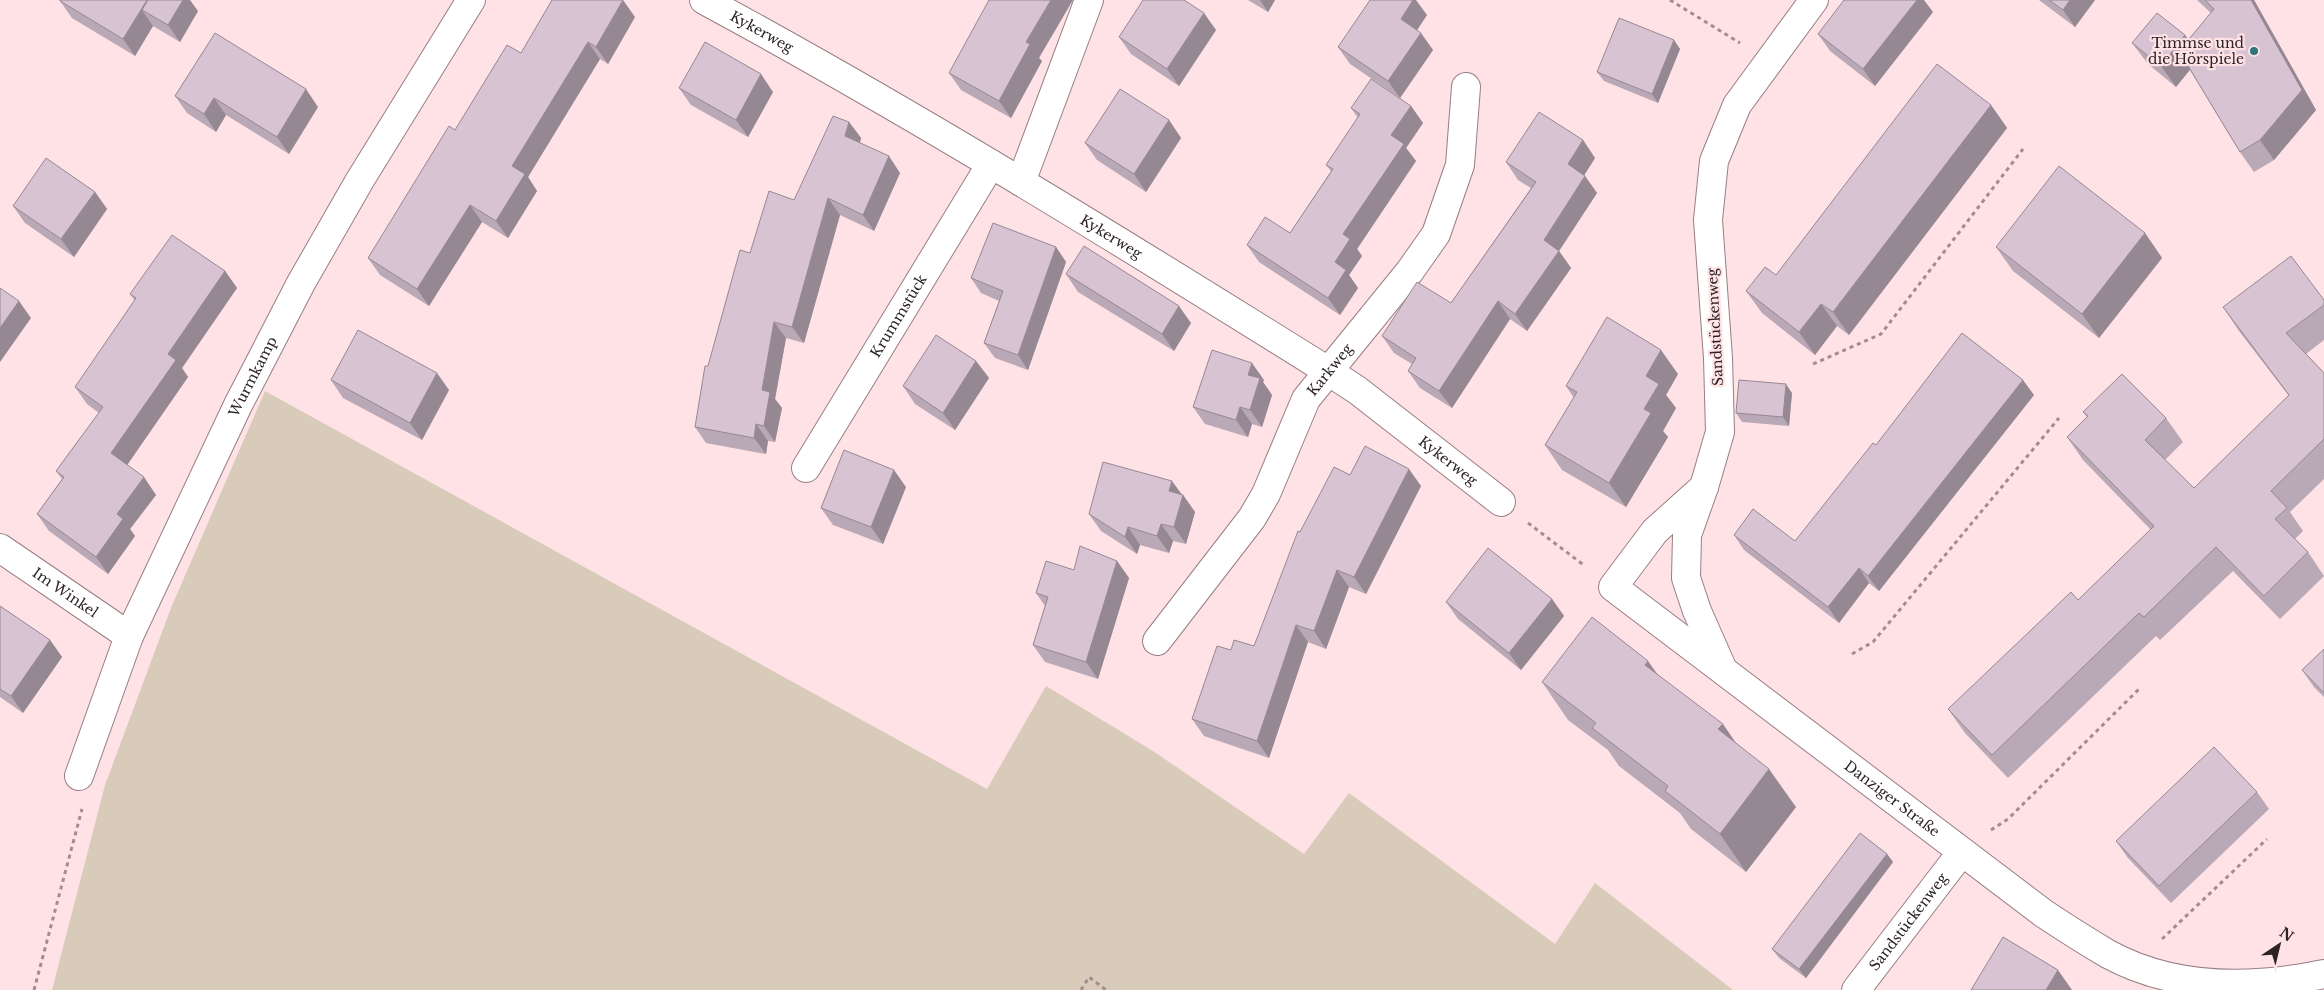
<svg xmlns="http://www.w3.org/2000/svg" width="2324" height="990" font-family="'Libre Baskerville',serif">
<style>
.green{fill:#d8cbba}
.lines{fill:none;stroke-linecap:round;stroke-linejoin:round}
.minor-casing{stroke:#987e82;stroke-width:30}
.path{stroke:#a18d90;stroke-width:3;stroke-dasharray:4 4;stroke-linecap:butt}
.minor{stroke:#fff;stroke-width:28}
.wall{fill:#b9a8b5}
.shaded-wall{fill:#968893}
.building{fill:#d7c3d2;stroke:#968893}
.poi-dot{fill:#2c767b;stroke:#fee2e6;stroke-width:2}
.labels{text-anchor:middle;stroke-width:4.5;stroke-linejoin:round;paint-order:stroke}
.street-label{font-size:14px;fill:#2d2325;stroke:#fee2e6}
.poi-label{font-size:14px;fill:#2d2325;stroke:#fee2e6;text-anchor:end}
</style>
<rect width="100%" height="100%" fill="#fee2e6"/>
<!-- green -->
<path class="green" d="M265,391L987,789L1046,686L1153,751L1304,854L1349,793L1555,944L1595,883L1733,990H52L105,785L171,608Z"/>
<g class="lines">
<defs>
<g id="minor">
<path id="s1" d="M704,0C917,115 1123,243 1328,371L1357,390L1501,502"/>
<path d="M1021,182L1089,0"/>
<path id="s2" d="M806,468L991,164"/>
<path id="s3" d="M1704,487L1655,531L1613,587L2043,913C2064,927 2086,941 2108,954C2174,990 2252,989 2324,974"/>
<path id="s4" d="M0,548L129,636"/>
<path id="s5" d="M1157,641L1252,518L1266,494L1306,399L1410,271L1436,234L1460,165L1466,87"/>
<path d="M1723,670L1697,611L1686,578L1687,535L1704,487L1720,432L1718,358L1708,220L1714,161L1737,105L1814,0"/>
<path id="s6" d="M79,776L129,636L238,405L301,283L360,180L471,0"/>
<path id="s7" d="M1856,990L1961,853"/>
</g>
</defs>
<!-- minor casing -->
<use href="#minor" class="minor-casing"/>
<!-- path -->
<path class="path" d="M1670,0L1740,43
M1813,364L1881,334L2023,149
M1528,523L1585,566
M1852,654L1873,642L2059,418
M1991,830L2008,819L2139,689
M2162,939L2267,839
M34,990L82,809
M1081,990L1089,977L1106,990"/>
<!-- minor -->
<use href="#minor" class="minor"/>
</g>
<!-- wall -->
<path class="wall" d="M1248,0H1275L1268,12Z
M2039,0H2095L2075,27Z
M2197,0H2254L2316,110L2274,160L2254,172L2240,152L2190,70L2176,87L2148,64L2132,43L2189,39L2211,13Z
M60,1L198,11L180,42L153,26L135,56L72,18Z
M1933,12L1875,86L1830,51L1818,34Z
M1427,15L1417,30L1433,50L1400,98L1350,64L1338,47Z
M635,17L608,64L600,59L528,177L537,191L508,238L482,222L429,306L380,275L368,258L521,53Z
M1216,30L1179,86L1131,54L1119,37Z
M215,33L318,107L289,154L226,115L216,132L187,113L175,96Z
M1674,40L1680,49L1658,103L1604,81L1597,72Z
M1039,58L1042,61L1011,118L961,90L949,73Z
M679,88L773,92L748,137L691,105Z
M1991,105L2007,128L1849,335L1837,326L1815,355L1762,313L1746,291L1776,275Z
M1411,106L1423,123L1406,148L1416,161L1357,249L1362,256L1349,275L1358,288L1340,315L1259,262L1247,245L1290,233L1331,171L1326,165L1358,118L1351,108Z
M1169,120L1181,138L1146,192L1097,160L1085,143Z
M849,122L861,138L860,143L900,173L874,231L840,215L804,343L786,338L775,399L782,408L775,442L768,441L766,454L706,443L695,427L708,366L750,253L794,200Z
M1583,140L1595,158L1584,175L1597,193L1559,251L1571,268L1527,331L1510,319L1452,408L1420,388L1408,371L1412,364L1394,353L1382,336L1451,303L1531,188L1518,180L1506,162Z
M95,192L107,209L74,257L25,223L13,206Z
M2145,233L2162,258L2099,338L2013,271L1996,247Z
M1056,247L1066,262L1028,370L995,358L984,343L999,301L981,293L971,278Z
M225,271L237,288L182,368L188,377L127,465L156,495L130,529L135,536L108,574L49,531L37,514L62,479L56,471L99,413L87,404L75,387L135,301L130,294Z
M1066,274L1191,323L1174,351L1078,292Z
M2324,300V340L2306,354L2324,373V479L2290,512L2303,531L2295,539L2308,552L2324,576L2280,619L2233,571L2160,640L2156,636L2008,778L1965,733L1948,709L2078,600L2151,530L2083,460L2067,437L2087,417L2083,412L2166,418L2183,442L2165,460L2194,488L2289,396L2239,331L2223,307Z
M976,361L989,378L955,430L915,404L903,386Z
M1678,374L1666,395L1676,408L1663,431L1668,437L1626,507L1562,470L1545,445L1574,398L1566,386Z
M331,380L449,390L422,440L343,398Z
M1264,380L1263,382L1272,395L1262,427L1252,424L1248,437L1205,424L1193,407Z
M1792,393L1789,426L1742,422L1736,413Z
M2034,395L1879,591L1869,583L1839,623L1744,550L1734,535L1795,541L1876,445Z
M1350,475L1421,486L1366,594L1349,587L1326,649L1308,642L1269,758L1204,736L1192,719L1231,650L1254,646L1300,532Z
M906,487L883,544L833,525L821,508Z
M1181,494L1183,495L1195,512L1186,544L1173,541L1169,553L1140,545L1137,554L1101,531L1089,514Z
M1117,561L1129,578L1098,679L1045,662L1033,645L1045,606L1036,593L1074,570Z
M1552,599L1564,616L1521,670L1458,619L1446,602Z
M0,606L50,640L62,657L23,713L0,697Z
M2324,649V697L2314,687L2302,670Z
M1658,675L1736,743L1796,807L1746,872L1691,829L1680,813L1619,766L1608,750L1568,720L1542,682Z
M2257,792L2269,809L2171,903L2128,858L2116,841Z
M1887,854L1893,862L1806,978L1779,958L1772,949Z"/>
<!-- shaded-wall -->
<path class="shaded-wall" d="M147,0H148L142,10L153,26L135,56L123,39Z
M183,0H190L198,11L180,42L168,25Z
M623,0L635,17L608,64L596,47Z
M1051,0H1073L1039,58L1042,61L1011,118L999,101L1026,42Z
M1260,0H1275L1268,12Z
M1413,0H1416L1427,15L1413,36L1401,19Z
M1917,0H1924L1933,12L1875,86L1863,69Z
M2070,0H2095L2075,27L2063,10Z
M2251,0H2254L2316,110L2274,160L2260,140Z
M1204,13L1216,30L1179,86L1167,69Z
M1421,33L1433,50L1400,98L1388,81Z
M2185,35L2201,56L2176,87L2161,66Z
M1674,40L1680,49L1658,103L1652,94Z
M588,42L600,59L528,177L537,191L508,238L496,221L512,166Z
M761,74L773,92L748,137L736,120Z
M306,89L318,107L289,154L277,137Z
M214,98L226,115L216,132L204,114Z
M1991,105L2007,128L1849,335L1833,312Z
M1411,106L1423,123L1406,148L1416,161L1357,249L1362,256L1349,275L1358,288L1340,315L1328,298L1335,262L1343,234L1391,135Z
M1169,120L1181,138L1146,192L1134,174Z
M849,122L861,138L857,153L845,136Z
M1583,140L1595,158L1580,182L1568,164Z
M889,156L900,173L874,231L863,215Z
M1585,176L1597,193L1559,251L1571,268L1527,331L1515,314L1544,240Z
M95,192L107,209L74,257L61,239Z
M828,198L840,215L804,343L792,327Z
M470,205L482,222L429,306L417,289Z
M2145,233L2162,258L2099,338L2082,314Z
M1056,247L1066,262L1028,370L1018,355Z
M225,271L237,288L182,368L188,377L123,471L111,453L168,354Z
M19,301L31,318L0,362V328Z
M1498,301L1510,319L1452,408L1439,391Z
M1821,304L1837,326L1815,355L1799,332Z
M1179,306L1191,323L1174,351L1162,334Z
M774,322L786,338L775,399L782,408L775,442L764,426L762,390Z
M1661,350L1678,374L1666,395L1676,408L1663,431L1668,437L1626,507L1609,483L1646,376Z
M976,361L989,378L955,430L943,413Z
M1252,363L1264,380L1263,382L1272,395L1262,427L1250,410L1248,375Z
M437,373L449,390L422,440L410,423Z
M2023,380L2034,395L1879,591L1868,576Z
M1786,384L1792,393L1789,426L1783,417Z
M1240,407L1252,424L1248,437L1236,420Z
M756,424L768,441L766,454L754,438Z
M1409,469L1421,486L1366,594L1354,577Z
M894,470L906,487L883,544L871,527Z
M144,477L156,495L130,529L135,536L108,574L96,557L117,514Z
M1172,481L1183,496V495L1195,512L1186,544L1174,527L1169,491Z
M1161,524L1173,541L1169,553L1157,536Z
M1128,527L1140,545L1137,554L1125,537Z
M1117,561L1129,578L1098,679L1086,662Z
M1859,568L1869,583L1839,623L1828,607Z
M1337,570L1349,587L1326,649L1314,631Z
M1552,599L1564,616L1521,670L1509,653Z
M1296,625L1308,642L1269,758L1257,741Z
M50,640L62,657L23,713L11,696Z
M1648,661L1675,699L1645,665Z
M1723,724L1749,762L1718,729Z
M1769,769L1796,807L1746,872L1720,834Z
M1887,854L1893,862L1806,978L1799,969Z
M2058,970L2072,990H2046Z"/>
<!-- building -->
<path class="building" d="M60,0H147L123,39L60,1Z
M148,0H183L168,25L142,10Z
M552,0H623L596,47L588,42L512,166L525,174L496,221L470,205L417,289L368,258L449,126L455,130L507,45L521,53Z
M989,0H1051L1026,42L1030,44L999,101L949,73Z
M1143,0H1184L1204,13L1167,69L1119,37Z
M1370,0H1413L1401,19L1421,33L1388,81L1338,47Z
M1844,0H1917L1863,69L1818,34Z
M2049,0H2070L2063,10Z
M2205,0H2251L2302,90L2260,140L2240,152L2179,51L2214,9Z
M2157,13L2185,35L2161,66L2132,43Z
M1619,18L1674,40L1652,94L1597,72Z
M215,33L306,89L277,137L214,98L204,114L175,96Z
M705,42L761,74L736,120L679,88Z
M1937,64L1991,105L1833,312L1821,304L1799,332L1746,291L1765,267L1776,275Z
M1371,79L1411,106L1391,135L1404,144L1343,234L1350,239L1335,262L1346,270L1328,298L1247,245L1265,217L1290,233L1333,169L1326,165L1360,114L1351,108Z
M1120,89L1169,120L1134,174L1085,143Z
M1539,112L1583,140L1568,164L1585,176L1544,240L1559,251L1515,314L1498,301L1439,391L1408,371L1416,358L1382,336L1417,282L1451,303L1536,182L1506,162Z
M833,116L849,122L845,136L889,156L863,215L828,198L792,327L774,322L762,390L770,392L764,426L756,424L754,438L695,427L705,366H708L740,250L750,253L769,191L794,200Z
M46,158L95,192L61,239L13,206Z
M2059,166L2145,233L2082,314L1996,247Z
M993,223L1056,247L1018,355L984,343L1003,291L971,278Z
M172,235L225,271L168,354L176,360L111,453L144,477L117,514L123,519L96,557L37,514L64,477L56,471L103,407L75,387L136,298L130,294Z
M1084,246L1179,306L1162,334L1066,274Z
M2291,256L2324,300V305L2286,333L2324,373V439L2271,491L2287,508L2275,519L2308,552L2264,596L2216,547L2144,617L2139,613L1992,755L1948,709L2071,592L2078,600L2154,526L2067,437L2088,416L2083,412L2122,374L2166,418L2145,440L2194,488L2289,395L2223,307Z
M0,288L19,301L0,328Z
M1607,317L1661,350L1646,376L1659,384L1644,409L1651,413L1609,483L1545,445L1577,392L1566,386Z
M358,330L437,373L410,423L331,380Z
M1962,333L2023,380L1868,576L1859,568L1828,607L1734,535L1753,509L1795,541L1873,443L1876,445Z
M936,335L976,361L943,413L903,386Z
M1212,350L1252,363L1248,375L1260,378L1250,410L1240,407L1236,420L1193,407Z
M1739,380L1786,384L1783,417L1736,413Z
M1365,446L1409,469L1354,577L1337,570L1314,631L1296,625L1257,741L1192,719L1217,646L1231,650L1234,640L1254,646L1298,531L1300,532L1334,467L1350,475Z
M844,450L894,470L871,527L821,508Z
M1103,462L1172,481L1169,491L1183,495L1174,527L1161,524L1157,536L1128,527L1125,537L1089,514Z
M1080,546L1117,561L1086,662L1033,645L1048,597L1036,593L1046,561L1074,570Z
M1488,548L1552,599L1509,653L1446,602Z
M0,606L50,640L11,696L0,689Z
M1592,617L1648,661L1645,665L1723,724L1718,729L1769,769L1720,834L1665,791L1668,786L1592,728L1596,723L1542,682Z
M2324,649V693L2302,670Z
M2214,747L2257,792L2159,886L2116,841Z
M1860,833L1887,854L1799,969L1772,949Z
M2003,937L2058,970L2046,990H1971Z"/>
<!-- markers -->
<circle class="poi-dot" cx="2254" cy="51" r="5"/>
<g class="labels">
<!-- street labels -->
<g class="street-label">
<text dy="5" stroke="none"><textPath href="#s1" startOffset="66">Kykerweg</textPath></text>
<text dy="5" stroke="none"><textPath href="#s1" startOffset="471">Kykerweg</textPath></text>
<text dy="5" stroke="none"><textPath href="#s2" startOffset="178">Krummstück</textPath></text>
<text transform="translate(1715 327) rotate(-93)" y="5">Sandstückenweg</text>
<text dy="5" stroke="none"><textPath href="#s5" startOffset="324">Karkweg</textPath></text>
<text dy="5" stroke="none"><textPath href="#s6" startOffset="436">Wurmkamp</textPath></text>
<text dy="5" stroke="none"><textPath href="#s1" startOffset="876">Kykerweg</textPath></text>
<text dy="5" stroke="none"><textPath href="#s4" startOffset="79">Im Winkel</textPath></text>
<text dy="5" stroke="none"><textPath href="#s3" startOffset="486">Danziger Straße</textPath></text>
<text dy="5" stroke="none"><textPath href="#s7" startOffset="86">Sandstückenweg</textPath></text>
</g>
<!-- poi labels -->
<g class="poi-label">
<text x="2244" y="48">Timmse und<tspan x="2244" dy="16">die Hörspiele</tspan></text>
</g>
</g>
<!-- north arrow -->
<g transform="translate(2279 945) rotate(35)" stroke="#fee2e6" stroke-width="4" paint-order="stroke">
<path d="M0-4L9 19L0 12L-9 19Z" fill="#2d2325"/>
<text y="-8" font-size="14" font-weight="bold" text-anchor="middle" fill="#2d2325">N</text>
</g>
</svg>
